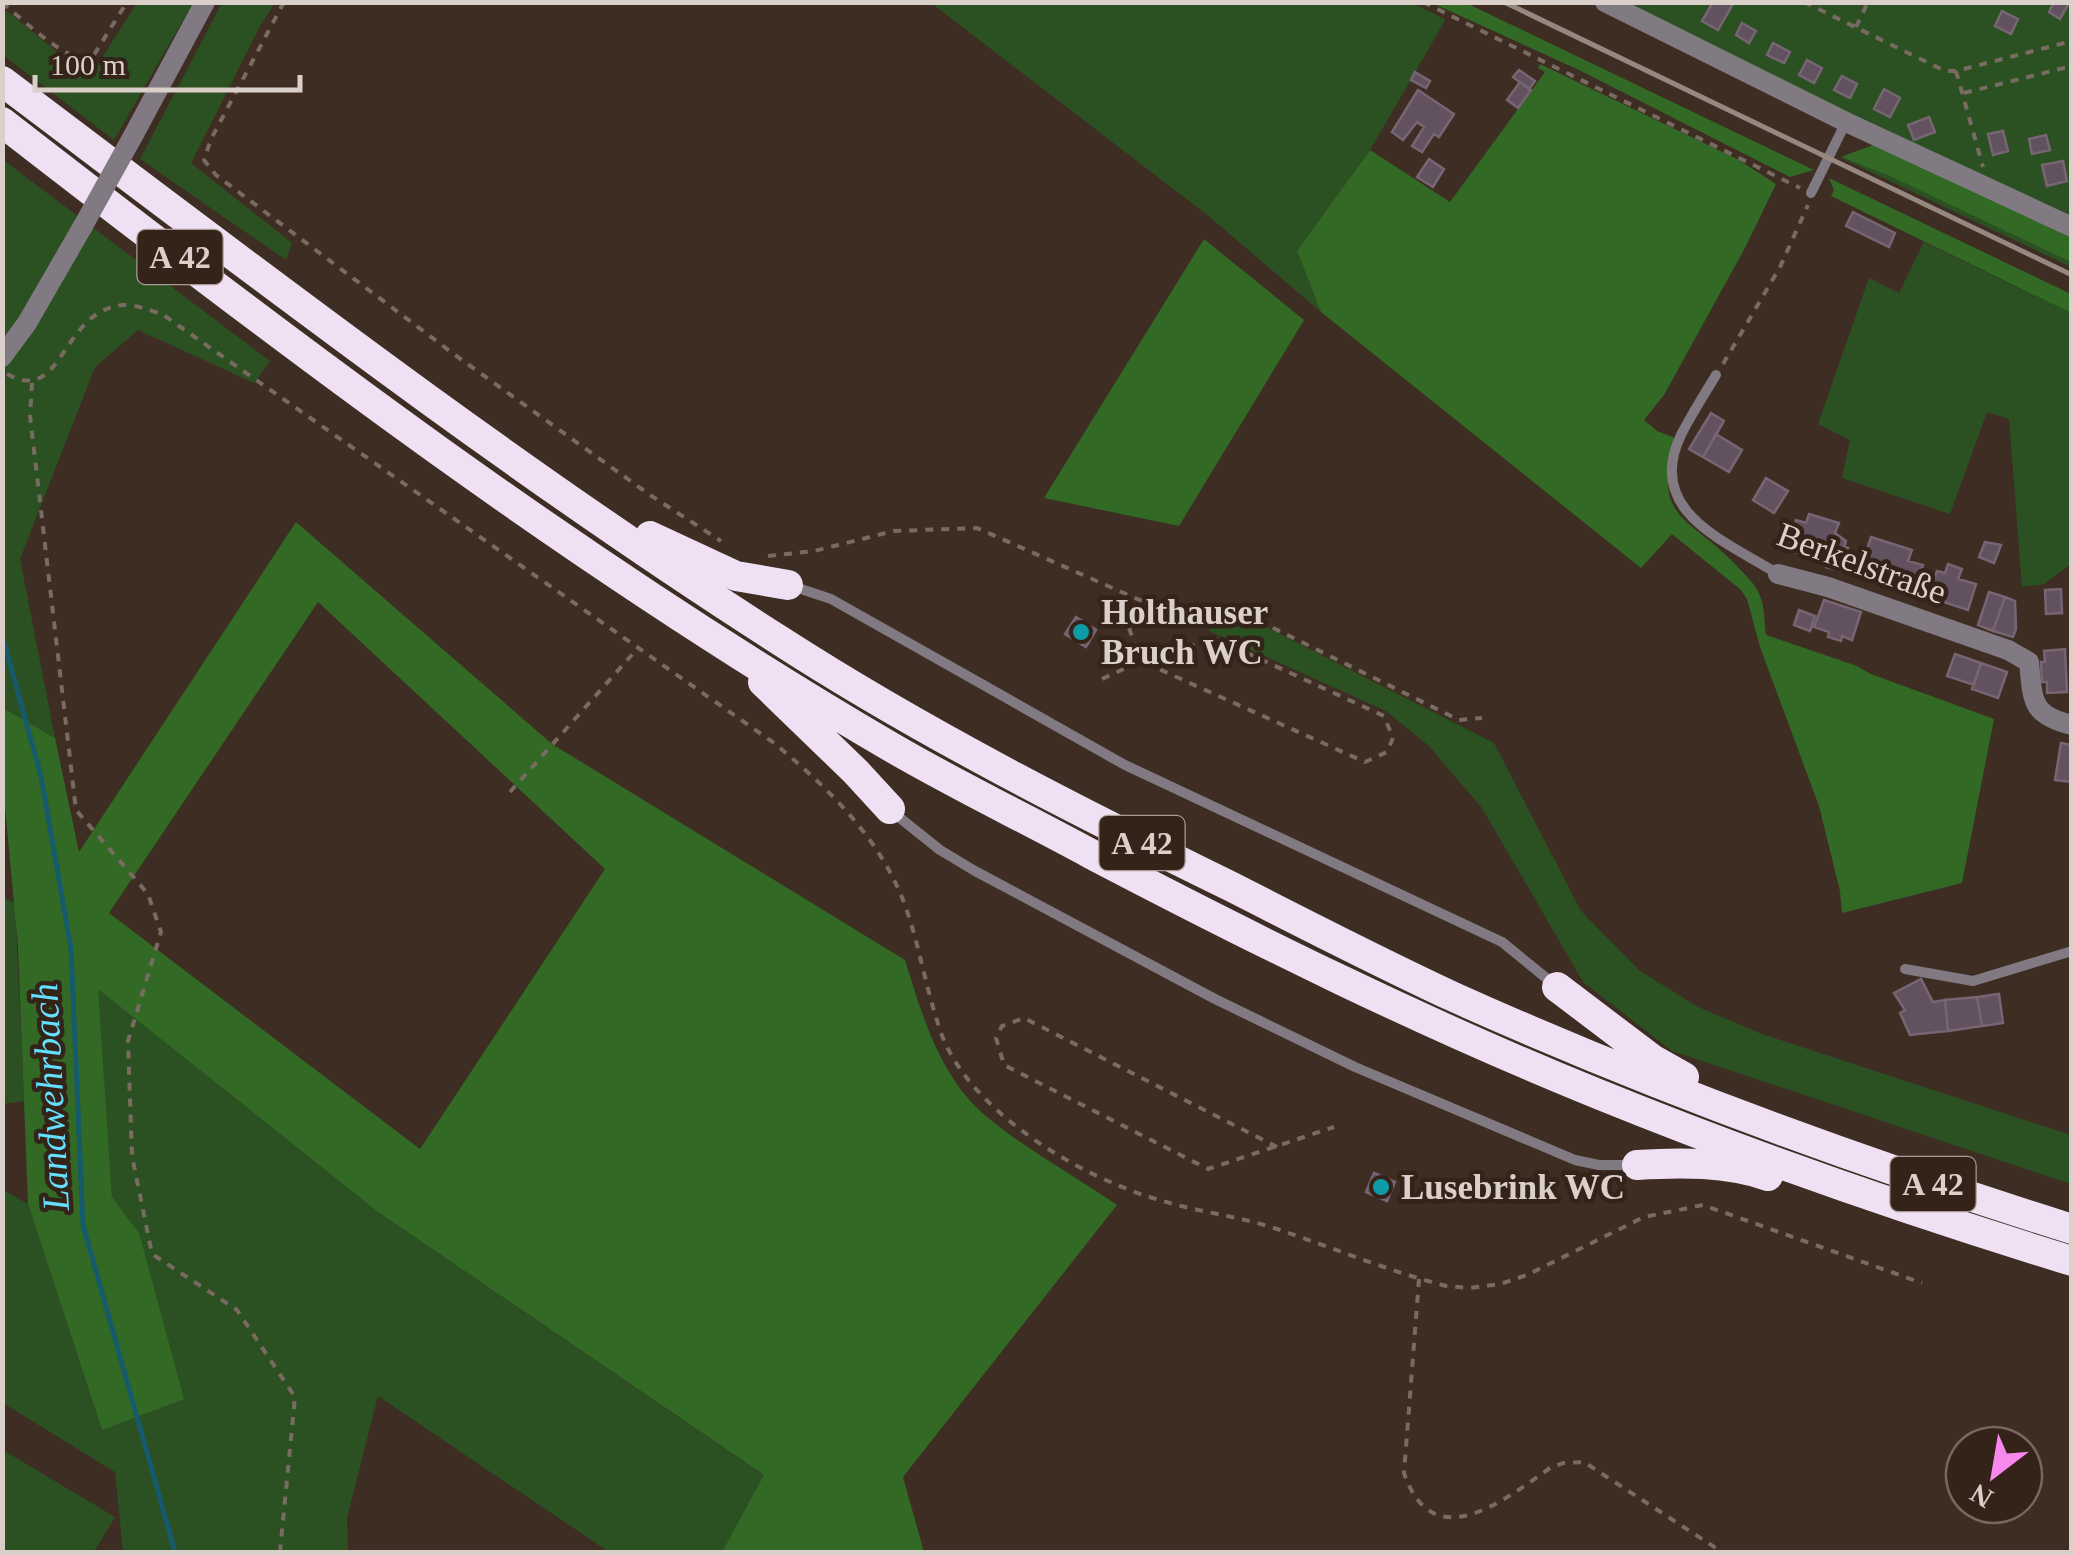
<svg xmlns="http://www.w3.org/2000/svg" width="2074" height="1555" font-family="'Times New Roman',serif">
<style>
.green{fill:#2b5122}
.forest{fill:#326924;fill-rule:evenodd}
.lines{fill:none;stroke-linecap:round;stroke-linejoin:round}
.stream{stroke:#165b6b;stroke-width:5}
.building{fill:#62515f;stroke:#776574;stroke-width:2.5}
.path{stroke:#7a6b62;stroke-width:4;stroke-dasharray:8 8;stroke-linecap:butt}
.service{stroke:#817a82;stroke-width:10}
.minor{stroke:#817a82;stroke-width:20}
.tertiary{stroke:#817a82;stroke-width:20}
.motorway{stroke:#f0e0f3;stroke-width:30}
.rail{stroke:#968880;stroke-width:5}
.tertiary-bridge{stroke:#817a82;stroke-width:20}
.culture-dot{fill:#0f9aa8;stroke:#342319;stroke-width:4}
.labels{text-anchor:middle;stroke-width:9;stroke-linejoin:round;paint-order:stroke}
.shield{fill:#342319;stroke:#a99b94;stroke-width:2.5}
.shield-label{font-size:32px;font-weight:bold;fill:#dbcfc9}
.street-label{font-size:35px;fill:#dbcfc9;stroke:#342319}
.poi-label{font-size:35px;font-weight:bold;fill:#dbcfc9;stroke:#342319;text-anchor:start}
.water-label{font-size:38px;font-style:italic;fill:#64dffe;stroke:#342319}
</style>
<rect width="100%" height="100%" fill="#3e2d23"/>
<!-- green -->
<path class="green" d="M1409,2L1445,19L1443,24L1370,150L1297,251L1321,312L1206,214L931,3Z
M137,3H193L114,140L3,55V8L89,78Z
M222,3H275L260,26L191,163L292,243L286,260L140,159Z
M1613,3H2071V222Z
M1839,157C1915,179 1999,227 2071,262V267Z
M2,159L270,361L254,383L138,330L95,367L20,559L55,738L3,708Z
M1924,242L2071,313V564L2044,584L2022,587L2009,419L1987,412L1950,514L1842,478L1850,440L1818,424L1869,278L1899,293Z
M1211,619L1258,623L1494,743L1581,911L1640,971L1698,1007L1762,1034L2071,1135V1184L1672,1051L1583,982L1482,808L1429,746L1386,711L1209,631Z
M2,897L15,903L24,1101L3,1104Z
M97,988L378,1212L765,1476L722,1552H609L378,1396L347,1518L348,1552H123L115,1472L3,1403L2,1189L28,1204L102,1430L139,1233L112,1197Z
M3,1450L115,1517L94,1552H3Z"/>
<!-- forest -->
<path class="forest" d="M1432,3H1466L1814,170L1790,177L1579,70Z
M1540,64L1739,160L1776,184L1746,246L1664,395L1644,420L1657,431L1675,438C1653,522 1686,513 1736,565C1744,574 1756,584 1760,596C1765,607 1764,623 1766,635L1857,666L1871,674L1994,719L1962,883L1842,913L1840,891L1819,806L1760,647L1747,599L1741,590L1672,534L1641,568L1321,312L1297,251L1370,150L1450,202L1545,72L1538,68Z
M1873,145L2071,234V262L1890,176L1841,157Z
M1829,178L2071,294V313L1831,196L1834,190Z
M1204,239L1304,320L1179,526L1044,498Z
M296,522L552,744L905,960C922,1015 940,1078 987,1117C1027,1150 1075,1176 1117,1205L903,1477L924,1552H722L764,1475L378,1212L98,989L112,1197L139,1233L184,1399L102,1430L28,1204L18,947L3,785V708L55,738L79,852ZM318,602L605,869L420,1149L109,913Z"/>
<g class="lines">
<!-- stream -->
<path class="stream" d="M2,635L41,776L71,949L83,1225L175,1552"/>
</g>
<!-- building -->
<path class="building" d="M1713,2H1734L1718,30L1702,21Z
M2054,2L2069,3L2060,19L2049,12Z
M2002,11L2018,19L2011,34L1995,26Z
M1742,23L1756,31L1749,43L1736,35Z
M1773,43L1790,52L1784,63L1767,55Z
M1807,60L1822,68L1814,83L1799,75Z
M1519,70L1535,81L1529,89L1513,77Z
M1415,72L1430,81L1426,88L1411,80Z
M1842,76L1857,84L1850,98L1834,90Z
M1520,82L1531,90L1518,108L1507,100Z
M1884,89L1900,98L1890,117L1874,109Z
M1418,90L1454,114L1439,137L1434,134L1422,152L1412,146L1424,127L1417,122L1403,140L1392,132Z
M1929,117L1935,132L1914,140L1908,125Z
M2003,131L2008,151L1993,155L1988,134Z
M2046,135L2050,150L2032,154L2029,139Z
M1429,159L1444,169L1433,187L1417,177Z
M2063,161L2067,181L2047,186L2042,165Z
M1853,212L1895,233L1889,247L1846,226Z
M1711,413L1724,421L1703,457L1689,449Z
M1716,434L1742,450L1729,472L1703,457Z
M1766,478L1788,491L1774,513L1753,500Z
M1809,514L1839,523L1835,533L1846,541L1844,547L1848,548L1841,571L1826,567L1827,563L1787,550L1796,520L1806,523Z
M1871,537L1912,550L1908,561L1923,565L1914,593L1859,575Z
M1985,542L2001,545L1994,563L1979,557Z
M1948,564L1962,569L1958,579L1976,584L1968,610L1928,597L1937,571L1945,573Z
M2061,589L2062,613L2046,614L2045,590Z
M1989,592L2005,597L1993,631L1978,625Z
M2005,597L2015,601L2016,629L2013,637L1993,631Z
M1824,600L1861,612L1852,640L1842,636L1841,641L1828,637L1829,632L1814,627Z
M1799,610L1815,616L1810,631L1794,625Z
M1076,617L1096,630L1086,647L1065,634Z
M2065,649L2067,692L2047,693V682H2042L2041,662H2045L2044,651Z
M1955,654L1981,663L1974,685L1947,676Z
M1981,663L2007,672L1998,698L1972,689Z
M2061,743L2072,745V782L2055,780Z
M1921,979L1933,1002L1945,1000L1948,1031L1910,1035L1900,1013L1905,1010L1894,993Z
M1999,994L2003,1023L1982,1026L1977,997Z
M1977,997L1982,1026L1948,1031L1945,1000Z
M1374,1173L1395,1182L1387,1201L1366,1192Z"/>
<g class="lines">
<!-- path -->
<path class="path" d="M284,2L211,139L204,160L216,175L455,355L650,495L721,541
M1423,2L1800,188
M1804,2L1945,71H1956L2072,41
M2,3C23,19 68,65 92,58L127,2
M1856,27L1868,2
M1956,71L1983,167
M1964,93L2072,66
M1723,364L1780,267L1808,205
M7,374C64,406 60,311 123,305C135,304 151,311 162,314L774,743C826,786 878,836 903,900C920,944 926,993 943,1038C975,1116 1086,1180 1163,1201C1199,1212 1237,1216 1274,1228C1331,1247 1388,1271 1446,1286L1470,1288L1500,1284L1527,1275L1644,1217L1703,1205L1922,1283
M32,383L30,416L76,810L148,894L161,932L128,1041L132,1156L152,1254L237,1310L295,1397L280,1552
M768,556L814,551L894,531L977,528L1169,613L1253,618L1459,720L1482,718
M1129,628L1141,661
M1102,679L1141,661L1365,762L1387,752L1393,738L1384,716L1212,637L1180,651
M510,792L638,648
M1277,1147L1024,1018L1002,1026L996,1038L1004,1065L1208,1169L1334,1127
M1419,1279L1404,1473C1432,1555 1498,1505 1550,1468L1563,1463L1584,1462L1722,1552"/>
<!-- service -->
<path class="service" d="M1811,193L1846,122
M1716,375C1704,395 1691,415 1681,435C1644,512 1726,541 1778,574
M789,585L831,599L1125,765L1502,942L1556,986
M890,810L940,850L975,871L1215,999L1355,1067L1575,1160L1599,1165H1631
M1905,969L1973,981L2072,951"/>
<!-- minor -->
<path class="minor" d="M1605,2L1846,122L2072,227
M1778,574L1828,587L2008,650L2029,662C2033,700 2030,715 2072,725"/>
<!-- tertiary -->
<path class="tertiary" d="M133,136L205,2
M2,357L27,323L83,226"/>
<!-- motorway -->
<path class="motorway" d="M2,81C257,273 510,468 779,640C923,733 1077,811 1230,886C1305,924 1380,963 1456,998C1656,1088 1862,1163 2072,1229
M2,122C288,344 578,564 891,747C956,785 1025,818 1091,854C1257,941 1425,1024 1598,1094C1753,1157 1912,1212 2072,1261
M650,536L736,576L788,585
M763,682L856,772L890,809
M1557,987L1652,1059L1684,1077
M1637,1165C1681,1162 1727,1162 1768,1176"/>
<!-- rail -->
<path class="rail" d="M1504,2L2072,275"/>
<!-- tertiary-bridge -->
<path class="tertiary-bridge" d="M83,226L133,136"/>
</g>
<!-- markers -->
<g class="culture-dot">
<circle cx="1081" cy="632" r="10"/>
<circle cx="1381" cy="1187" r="10"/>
</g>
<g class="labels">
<!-- shield labels -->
<g class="shield">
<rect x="137.5" y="230" width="85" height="54" rx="8"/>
<rect x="1099.5" y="816" width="85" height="54" rx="8"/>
<rect x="1890.5" y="1157" width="85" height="54" rx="8"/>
</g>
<g class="shield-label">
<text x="180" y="268">A 42</text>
<text x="1142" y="854">A 42</text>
<text x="1933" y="1195">A 42</text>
</g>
<!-- street labels -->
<g class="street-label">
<text transform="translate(1862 563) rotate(20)" y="12">Berkelstraße</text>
</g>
<!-- poi labels -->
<g class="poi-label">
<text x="1101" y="624">Holthauser<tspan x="1101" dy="40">Bruch WC</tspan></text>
<text x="1401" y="1199">Lusebrink WC</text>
</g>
<!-- water labels -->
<g class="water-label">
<text transform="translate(50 1097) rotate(-93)" y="13">Landwehrbach</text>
</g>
</g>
<!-- border -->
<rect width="2074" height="1555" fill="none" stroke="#dbcfc9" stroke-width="10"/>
<!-- north arrow -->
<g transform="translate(1994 1475) rotate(211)"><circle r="48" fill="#342319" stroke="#77685f" stroke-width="2.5"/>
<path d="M0-8L18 38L0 25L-18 38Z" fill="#f788ec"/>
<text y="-15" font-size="28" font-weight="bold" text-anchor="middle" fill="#dbcfc9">N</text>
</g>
<!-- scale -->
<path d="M35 75v15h265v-15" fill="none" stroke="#dbcfc9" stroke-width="5"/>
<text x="50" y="75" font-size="30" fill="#dbcfc9" stroke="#342319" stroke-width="8" paint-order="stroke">100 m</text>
</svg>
